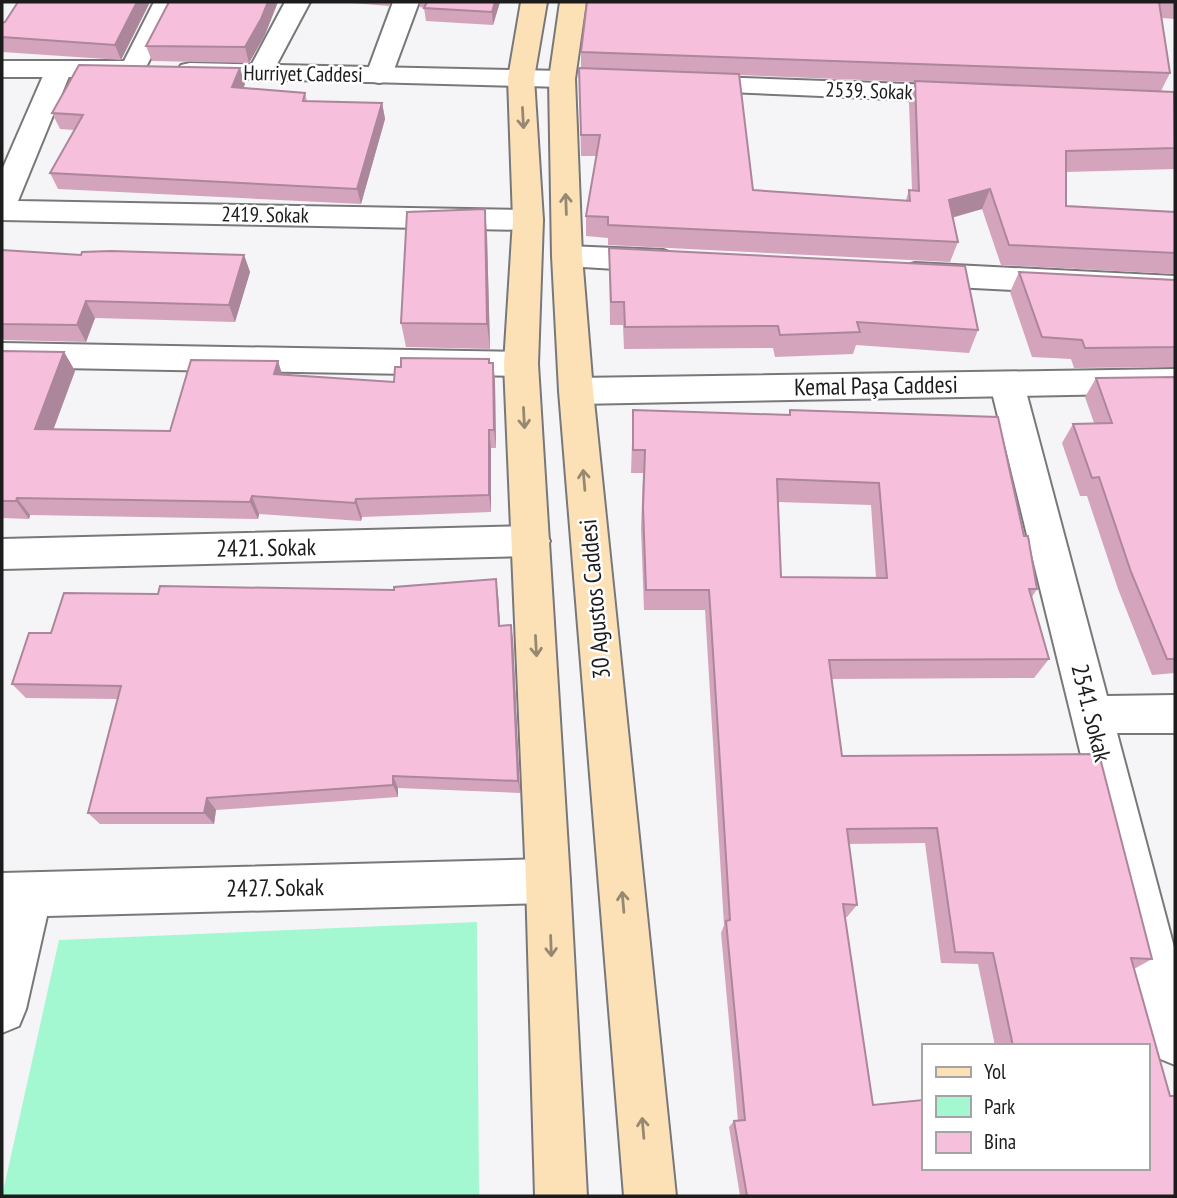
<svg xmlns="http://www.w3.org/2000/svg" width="1177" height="1198" font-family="'PT Sans Narrow',sans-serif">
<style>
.green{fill:#a3f8d1}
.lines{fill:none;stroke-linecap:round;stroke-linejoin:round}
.minor-casing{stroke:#78787a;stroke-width:4}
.tertiary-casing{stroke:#78787a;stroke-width:4}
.secondary-casing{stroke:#78787a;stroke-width:4}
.minor{fill:#fff;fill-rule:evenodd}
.tertiary{fill:#fff;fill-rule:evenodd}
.secondary{fill:#fce1b7;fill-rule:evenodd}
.wall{fill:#d4a4bd;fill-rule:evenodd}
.shaded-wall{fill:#ac869a}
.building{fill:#f6bfdc;stroke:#ac869a;stroke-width:2;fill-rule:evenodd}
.oneway{stroke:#978872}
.labels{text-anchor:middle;stroke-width:5;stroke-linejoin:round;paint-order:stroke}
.far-street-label{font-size:21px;fill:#1c1c1d;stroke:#fff}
.street-label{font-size:24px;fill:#1c1c1d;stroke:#fff}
</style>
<rect width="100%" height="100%" fill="#f5f5f8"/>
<!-- green -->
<path class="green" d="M477,922L479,1196H2L59,940Z"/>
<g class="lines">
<defs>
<path id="minor" d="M154,2H179L142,75L133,77L124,75L120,69Z
M285,2H310L269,79L260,81L251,79L247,73Z
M393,2H419L392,75L388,81L379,83L370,81L366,75Z
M59,61L68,63L72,69L18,201L528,210L539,213L543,220L539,227L528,230L2,220V170L46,69L50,63Z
M688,76L963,86L973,88L977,94L973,100L963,102L678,90L675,84L678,78Z
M567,246L663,250L674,254L678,261L674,268L663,272L567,266L556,263L552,256L556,249Z
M915,263L1175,276V298L915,285L904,282L899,274L904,266Z
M2,343L521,352L533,355L538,364L533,373L521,376L2,367Z
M1007,372L1019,375L1024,384L1107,696L1175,695V733H1117L1175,951V1065L1158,1058L1151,1041L990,384L995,375Z
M531,526L544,530L550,541L544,552L531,556L2,569V539Z
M548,859L564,865L570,881L564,897L548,903L47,916L26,1009L19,1026L2,1033V873Z"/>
<path id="tertiary" d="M2,61H130L139,63L143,69L139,75L130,77H2Z
M190,63L562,71L571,73L575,79L571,85L562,87L181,77L177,71L181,65Z
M1175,369V393L576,404L564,400L559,391L564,382L576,378Z"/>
<path id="secondary" d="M521,2H547L534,78L543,220L538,364L570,881L587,1196H535L526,881L504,364L513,220L508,78Z
M560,2H586L575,79L582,256L593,391L676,1196H624L559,391L552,256L549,79Z"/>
</defs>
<!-- minor casing -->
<use href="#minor" class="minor-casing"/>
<!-- tertiary casing -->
<use href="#tertiary" class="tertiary-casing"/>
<!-- secondary casing -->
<use href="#secondary" class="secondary-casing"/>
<!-- minor -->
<use href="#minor" class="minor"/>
<!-- tertiary -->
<use href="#tertiary" class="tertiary"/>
<!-- secondary -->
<use href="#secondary" class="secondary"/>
</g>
<!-- wall -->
<path class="wall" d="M150,2L121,60L2,52V23Z
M339,2H391L389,6Z
M419,2H500L493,25L426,21L424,8L420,7Z
M612,2H1175V19L1162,18L1170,73L1161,91L1175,97V169L1066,172V206L1175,212V274L1001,265L982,209L952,218L958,242L950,262L608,245V238L586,236V216L597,156H581L579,68H581V52ZM739,75L915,82L909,102L912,190H909L906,200L753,190Z
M265,35L249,63L152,61L146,46Z
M245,84L243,88L305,93L307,101L382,103L385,119L361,204L58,189L50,173L74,130L60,129L52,113Z
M487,235L490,349L406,347L401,323Z
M609,248L978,330L969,353L856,345L853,354L775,357L773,348L624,349L623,325H610Z
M2,250L81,255H244L250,272L235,322L95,318L86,342L4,340L2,337Z
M1019,272L1175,280V367L1074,368L1071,359L1032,357L1010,292Z
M2,351L64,352L75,371L53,429L170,431L282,375L394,382L493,363L495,382L496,448H491V512L362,517L361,521L259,514L258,519L30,515L29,519L2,518Z
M1175,377V673L1152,675L1118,589L1087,496H1080L1062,443L1073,424L1094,423L1085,397L1096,378Z
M633,410L789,415L790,410L1024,536L1037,589L1032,597L1049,659L1034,678L832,679L842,756L1152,959L1134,969L1175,1196H740L729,1127L734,1121H738L721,933L724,925L705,610H644L641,529L643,473H631ZM778,502L871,505L876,578L781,577ZM925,843L941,963L978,964L995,1046H1147L923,1168L873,1105L845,917H847L857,905L849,844Z
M158,594H498L500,626L513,639L520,793L398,788V797L216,810L214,824H100L88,813L117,699L26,698L12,684L51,633Z"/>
<!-- shaded-wall -->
<path class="shaded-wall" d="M137,2H150L121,60L115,45Z
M268,2H278L265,35L249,63L245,47Z
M495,2H500L493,25L492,12Z
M240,68L245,84L237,103L232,87Z
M382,103L385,119L361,204L357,189Z
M990,189L982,209L942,220L949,200Z
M485,209L487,235L490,349L487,324Z
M244,255L250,272L235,322L229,305Z
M86,301L95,318L86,342L77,325Z
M64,352L75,371L47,447L35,429Z
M278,361L284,380L274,374Z
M493,363L495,382L496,448L494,430Z
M489,430L491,448V512L489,495Z
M252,496L259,514L258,519L250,502Z
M17,498L30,515L29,519L16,501Z
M356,499L362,517L361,521L355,503Z
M496,579L498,594L501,640L499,626Z
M511,625L513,639L520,793L518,781Z
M393,776L398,788V797L393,785Z
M207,798L216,810L214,824L204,813Z"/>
<!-- building -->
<path class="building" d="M18,2H137L115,45L2,37V23L5,22Z
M169,2H268L261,19L245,47L146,46Z
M427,2H495L492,12L424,8Z
M587,2H1159L1170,73L581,52Z
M79,65L240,68L232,87L305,93L303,101L382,103L357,189L50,173L83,115L52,113Z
M579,68L739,74L753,190L910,201L909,190L919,191L915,81L1174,92L1175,148L1066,151V206L1175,212V253L1009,245L990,189L949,200L958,242L608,225V217L586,216L600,135H581Z
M485,209L487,324L401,323L407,212Z
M609,248L965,266L978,330L857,322L860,332L780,335L778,326L625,327L624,302H611Z
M2,250L81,255L82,252L111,251L244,255L229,305L86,301L77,325L2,324Z
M1019,272L1175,280V347L1085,348L1082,340L1042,337Z
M2,351L64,352L35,429L170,431L191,360L278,361L274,374L394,382L395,367H401V358L489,359V363H493L494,430H489V495L356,499L355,503L252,496L250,502L17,498L16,501H2Z
M1175,377V659H1167L1131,572L1099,477L1092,478L1073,424L1112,423L1096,378Z
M633,410L790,415V410L998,417L1024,536H1028L1037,589H1029L1049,659L829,660L842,756L1099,754L1152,959L1131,958L1170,1096H1175V1196H747L734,1121L745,1120L726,921L730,920L709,590H646L643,508L645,450H633ZM777,479L879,483L887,578L781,577ZM937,828L955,952L993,953L1013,1046H1147V1168H923V1100L873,1105L843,904L857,905L847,829Z
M496,579L499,626L511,625L518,781L393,776V785L207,798L204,813H88L121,686L12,684L29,633H51L64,593L158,594L160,586L394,590V587Z"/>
<!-- one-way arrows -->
<defs><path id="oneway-shaft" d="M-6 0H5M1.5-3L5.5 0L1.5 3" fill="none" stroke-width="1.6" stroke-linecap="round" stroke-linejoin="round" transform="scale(1.75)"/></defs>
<g class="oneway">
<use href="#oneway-shaft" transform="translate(523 118) rotate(87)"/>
<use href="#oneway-shaft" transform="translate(566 204) rotate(-92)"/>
<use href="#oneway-shaft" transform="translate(524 418) rotate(87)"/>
<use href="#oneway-shaft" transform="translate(584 480) rotate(-95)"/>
<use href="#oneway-shaft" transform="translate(536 646) rotate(87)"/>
<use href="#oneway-shaft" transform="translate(623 902) rotate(-95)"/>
<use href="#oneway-shaft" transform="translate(551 946) rotate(88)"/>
<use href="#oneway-shaft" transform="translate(643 1128) rotate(-95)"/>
</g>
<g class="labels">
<!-- far-street labels -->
<g class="far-street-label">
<text transform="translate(303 74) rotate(1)" y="7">Hurriyet Caddesi</text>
<text transform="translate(869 91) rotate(2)" y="7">2539. Sokak</text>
<text transform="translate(265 215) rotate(1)" y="7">2419. Sokak</text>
</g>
<!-- street labels -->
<g class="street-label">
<text transform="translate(876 386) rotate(-1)" y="8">Kemal Paşa Caddesi</text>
<text transform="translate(266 548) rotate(-1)" y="8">2421. Sokak</text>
<text transform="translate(595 599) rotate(-95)" y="8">30 Agustos Caddesi</text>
<text transform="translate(1091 713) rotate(76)" y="8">2541. Sokak</text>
<text transform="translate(275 888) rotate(-1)" y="8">2427. Sokak</text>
</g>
</g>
<!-- border -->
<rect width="1177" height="1198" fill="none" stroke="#1c1c1d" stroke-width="7"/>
<!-- legend -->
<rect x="922" y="1044" width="228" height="126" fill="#ffffff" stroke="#a4a4a5" stroke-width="2"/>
<rect x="936" y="1067" width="35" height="10" fill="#fce1b7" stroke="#a4a4a5" stroke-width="2"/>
<text x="984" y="1079" font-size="21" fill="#1c1c1d">Yol</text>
<rect x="936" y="1096" width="35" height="21" fill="#a3f8d1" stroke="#a4a4a5" stroke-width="2"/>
<text x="984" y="1114" font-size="21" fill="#1c1c1d">Park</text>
<rect x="936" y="1132" width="35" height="21" fill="#f6bfdc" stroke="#a4a4a5" stroke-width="2"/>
<text x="984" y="1149" font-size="21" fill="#1c1c1d">Bina</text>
</svg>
